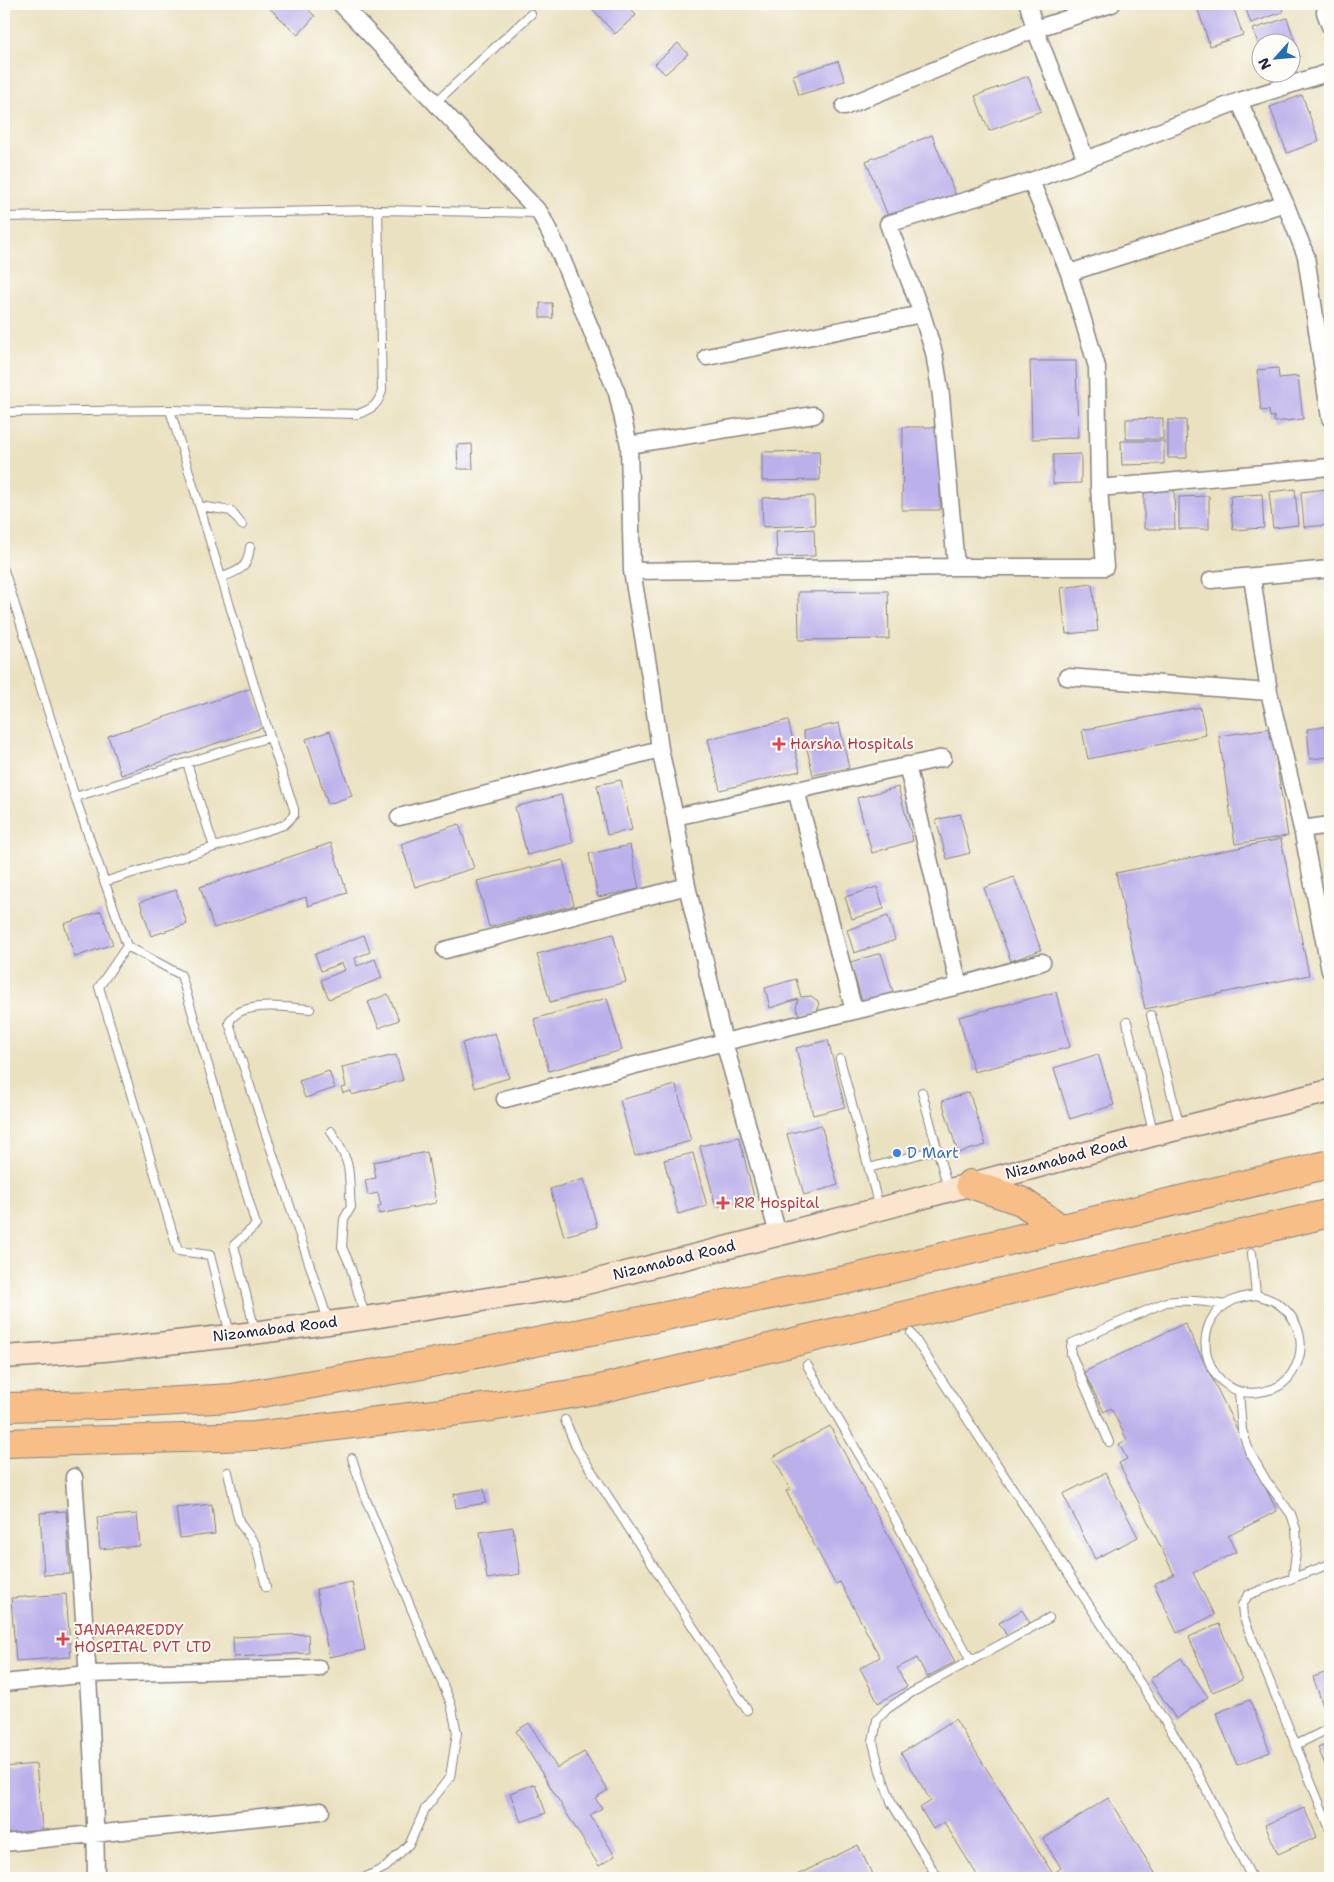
<svg xmlns="http://www.w3.org/2000/svg" width="1334" height="1882" font-family="'Shantell Sans',sans-serif">
<style>
.building{fill:#bcb0eb}
.lines{fill:none;stroke-linecap:round;stroke-linejoin:round}
.lane-casing{stroke:#86827e;stroke-width:10}
.street-casing{stroke:#86827e;stroke-width:19}
.secondary-casing{stroke:#86827e;stroke-width:25}
.highway-casing{stroke:#86827e;stroke-width:30}
.lane{stroke:#fff;stroke-width:8}
.street{stroke:#fff;stroke-width:16}
.secondary{stroke:#fce5cf;stroke-width:22}
.highway{stroke:#f7be88;stroke-width:28}
.health-dot{fill:#e0444e;stroke:#fdfcf7;stroke-width:2}
.shop-dot{fill:#3f7fe0;stroke:#fdfcf7;stroke-width:2}
.labels{text-anchor:middle;stroke-width:4;stroke-linejoin:round;paint-order:stroke}
.health-label{font-size:15px;fill:#be3a42;stroke:#fdfcf7;text-anchor:start}
.shop-label{font-size:15px;fill:#366cbe;stroke:#fdfcf7;text-anchor:start}
.street-label{font-size:15px;fill:#22223b;stroke:#fdfcf7}
</style>
<rect width="100%" height="100%" fill="#fdfcf7"/>
<filter id="ink" filterUnits="userSpaceOnUse"><feTurbulence type="fractalNoise" baseFrequency=".02" numOctaves="2"/><feDisplacementMap in="SourceGraphic" scale="10" xChannelSelector="R" yChannelSelector="G"/><feConvolveMatrix kernelMatrix="1 2 1 2 8 2 1 2 1" color-interpolation-filters="sRGB"/></filter>
<filter id="wash" filterUnits="userSpaceOnUse"><feTurbulence type="fractalNoise" baseFrequency=".0096" numOctaves="4" result="noise"/><feDisplacementMap in="SourceGraphic" scale="20" xChannelSelector="R" yChannelSelector="G"/><feGaussianBlur stdDeviation="1.12" result="paint"/><feColorMatrix in="noise" values="0 0 0 0 0 0 0 0 0 0 0 0 0 0 0 0 0 1.4 0 .05"/><feComposite in="paint" operator="in"/></filter>
<g filter="url(#wash)">
<rect width="100%" height="100%" fill="#eae1c0"/>
<g id="blocks">
<!-- building -->
<path class="building" d="M265,4H302L315,16L298,35Z
M593,4H625L636,15L615,34L590,6Z
M1196,4H1232L1243,35L1210,46Z
M1244,4H1281L1283,12L1251,23Z
M1287,18L1300,57L1292,60V42H1262L1261,52L1253,29Z
M678,43L688,54L665,74L655,64Z
M838,61L845,81L799,95L793,75Z
M1028,76L1041,111L989,131L975,96Z
M1302,95L1319,141L1287,153L1270,107Z
M932,135L956,196L890,221L866,161Z
M540,303H552L553,318H540Z
M1030,361H1076L1078,438L1032,439Z
M1278,368L1279,378L1298,376L1303,419L1274,422V416L1270,417L1269,410L1261,411L1257,370Z
M1163,418V439H1126V419Z
M1168,420H1186L1187,458H1168Z
M903,427H940V510H902Z
M1121,441H1164V464L1122,465Z
M472,444L473,469H458L457,445Z
M819,451L820,480L762,481V452Z
M1081,454V483L1053,484V455Z
M1174,489L1175,529H1144V490Z
M1295,489L1298,525L1273,528L1269,492Z
M1326,489L1329,525L1304,527L1301,492Z
M1262,494L1264,528L1233,530L1230,496Z
M814,496L815,525L763,527L762,498Z
M1209,496V529H1179V497Z
M814,529L815,556L777,557L776,531Z
M1092,584L1098,631L1066,634L1061,588Z
M888,591L889,639L799,640L798,592Z
M252,688L265,727L121,775L108,736Z
M1200,707L1206,735L1088,759L1082,730Z
M788,720L800,771L720,790L708,739Z
M839,723L849,768L813,775L803,731Z
M1330,726V757L1310,759L1307,729Z
M1271,728L1288,836L1235,844L1219,736Z
M330,731L352,796L328,804L306,739Z
M621,780L632,830L607,835L597,785Z
M898,787L913,841L872,853L857,798Z
M561,795L573,843L527,855L515,807Z
M960,814L970,853L947,859L936,820Z
M459,824L474,868L415,887L401,844Z
M1281,839L1309,975L1145,1009L1116,873Z
M331,843L347,893L308,906L306,897L214,928L200,887Z
M630,845L639,889L598,897L589,854Z
M1330,846V879H1329L1324,847Z
M563,860L574,905L489,927L477,881Z
M1014,877L1041,950L1011,961L984,888Z
M877,887L884,909L852,919L845,897Z
M176,890L187,924L151,936L140,902Z
M101,911L113,944L75,957L64,924Z
M888,916L895,940L854,953L847,930Z
M613,934L626,982L550,1002L537,954Z
M364,935L370,952L355,958L357,966L375,959L382,978L329,999L321,980L345,970L342,963L321,971L315,954Z
M881,953L894,995L863,1004L850,962Z
M796,979L801,997L811,996L818,1001L819,1006L816,1014L800,1016L796,1008L798,999L770,1008L765,988Z
M1056,992L1070,1047L974,1072L959,1017Z
M388,994L399,1020L379,1028L368,1002Z
M607,998L622,1050L549,1071L534,1019Z
M495,1033L509,1078L475,1088L462,1043Z
M828,1040L845,1107L813,1115L796,1048Z
M1098,1054L1114,1105L1070,1119L1054,1068Z
M396,1055L403,1080L352,1095L351,1091L343,1093L341,1088L346,1087L342,1067Z
M329,1071L335,1088L305,1098L299,1081Z
M676,1085L691,1141L635,1156L620,1100Z
M969,1092L986,1145L958,1153L942,1101Z
M821,1125L838,1185L804,1195L787,1134Z
M739,1137L754,1197L716,1207L700,1146Z
M427,1152L436,1203L379,1214L378,1206H381L378,1193L368,1195L365,1180L376,1178L373,1162Z
M693,1153L707,1206L678,1214L664,1160Z
M584,1179L597,1227L564,1236L550,1189Z
M1185,1323L1277,1511L1228,1536L1236,1552L1193,1573L1214,1615L1177,1633L1154,1584L1174,1574L1119,1463L1127,1459L1119,1444L1127,1440L1111,1408L1104,1412L1084,1372Z
M830,1426L955,1662L927,1677L917,1658L897,1668L907,1687L878,1703L860,1668L880,1657L840,1582L835,1584L786,1491L790,1489L773,1457Z
M1105,1473L1138,1537L1095,1559L1063,1494Z
M484,1489L486,1503L456,1508L454,1494Z
M212,1504L215,1534L180,1538L176,1508Z
M66,1511L70,1574L44,1575L40,1513Z
M137,1514L140,1546L100,1549L97,1517Z
M513,1527L520,1574L487,1579L480,1532Z
M352,1582L365,1650L329,1657L316,1589Z
M66,1594L71,1657L16,1661L11,1598Z
M1022,1610L1030,1623L1007,1636L999,1623Z
M1219,1624L1242,1680L1212,1692L1189,1637Z
M308,1634L309,1653L234,1657L233,1637Z
M1181,1658L1208,1697L1176,1719L1150,1679Z
M1330,1671V1713L1326,1714L1313,1677Z
M1250,1700L1270,1752L1237,1765L1216,1713Z
M955,1719L1053,1874L1061,1868L1043,1839L1108,1798L1158,1878H979L944,1822L933,1829L920,1808L931,1801L901,1753Z
M529,1723L557,1768L584,1752L608,1790L595,1798L602,1808L590,1815L615,1856L599,1866L516,1731Z
M1330,1743V1777L1318,1748Z
M36,1764L43,1837L4,1841V1767Z
M535,1784L546,1813L521,1822L510,1793Z
M1304,1808L1317,1837L1278,1854L1265,1825Z
M858,1845L874,1878H791Z"/>
</g>
</g>
<g filter="url(#ink)">
<use href="#blocks" fill-opacity="0" stroke="#86827e" stroke-width="1"/>
<g class="lines">
<defs>
<path id="lane" d="M436,102L531,14
M4,217L378,210L537,213
M4,412L170,410L358,414C372,409 378,405 382,391L378,210
M200,506L231,511L242,525
M4,570L75,797L127,946L181,975L256,1225L234,1245L255,1331
M221,578C241,569 247,570 250,547
M187,763L214,847
M75,797L270,737
M104,882L284,825L294,815V809L270,737L170,410
M127,946L99,987L178,1251L210,1255L230,1334
M310,1009C289,1008 238,999 229,1023L328,1320
M1151,1015L1180,1127
M1127,1022L1153,1132
M840,1059L879,1207
M922,1092L948,1189
M331,1131C336,1141 344,1152 347,1163C351,1177 349,1192 351,1207L344,1219L342,1247L350,1265L365,1316
M869,1168L938,1149
M1252,1253L1256,1295
M1256,1295C1263,1297 1271,1299 1277,1303C1301,1319 1308,1349 1292,1373C1286,1383 1276,1389 1265,1391C1208,1406 1181,1323 1234,1300C1241,1297 1249,1296 1256,1295Z
M911,1333L1193,1764L1252,1878
M807,1365L875,1482L971,1661
M1239,1392L1242,1430L1249,1451L1267,1482L1291,1514L1296,1529L1297,1543L1293,1578
M565,1420L576,1447L747,1710
M1109,1442L1071,1354V1347L1072,1343L1166,1302C1187,1299 1205,1301 1225,1305
M352,1458L364,1495L451,1704L457,1733L450,1777L425,1809L410,1843L386,1867L364,1878
M228,1472L238,1518L241,1525L256,1545L266,1587
M1330,1564L1248,1595L1242,1605L1243,1616L1330,1829
M1296,1745L1330,1728
M938,1878L892,1804L880,1771L873,1742L877,1720L887,1709L911,1693L1049,1618"/>
<path id="street" d="M341,4L540,213L558,249L617,393L629,445
M1028,4L1035,29L1086,160
M1325,12L1330,26
M1239,101L1330,72
M844,107L1035,29L1112,4
M1031,181L1069,273L1097,367L1099,488L1105,567H956L941,396L934,353L922,314L888,224Z
M1031,181L1239,101L1285,203L1069,273
M1285,203L1306,256L1330,418
M707,357L922,314
M1099,488L1330,467
M632,571L956,567
M1252,577L1269,692L1302,829L1330,971
M1211,580L1330,569
M1067,677L1269,692
M907,765L959,986
M796,790L854,1011
M399,817L660,749
M675,817L943,758
M1302,829L1330,825
M445,950L687,886
M505,1099L724,1042L959,986L1042,962
M778,1234L724,1042L687,886L675,817L660,749L651,683L632,571L629,445L814,415
M74,1477C83,1611 95,1745 96,1878
M4,1683L88,1674L319,1668
M4,1843L321,1811"/>
<path id="secondary" d="M4,1357L104,1350L231,1336L365,1318L578,1285L880,1209L1153,1135L1330,1091"/>
<path id="highway" d="M970,1184L1021,1201L1062,1229
M4,1407L107,1405L232,1398L416,1366L850,1279L1330,1164
M4,1443L255,1436L491,1407L595,1390L1330,1213"/>
</defs>
<!-- lane casing -->
<use href="#lane" class="lane-casing"/>
<!-- street casing -->
<use href="#street" class="street-casing"/>
<!-- secondary casing -->
<use href="#secondary" class="secondary-casing"/>
<!-- highway casing -->
<use href="#highway" class="highway-casing"/>
<!-- lane -->
<use href="#lane" class="lane"/>
<!-- street -->
<use href="#street" class="street"/>
<!-- secondary -->
<use href="#secondary" class="secondary"/>
<!-- highway -->
<use href="#highway" class="highway"/>
</g>
</g>
<!-- markers -->
<g class="health-dot">
<path d="M776.5 736.5h5v5h5v5h-5v5h-5v-5h-5v-5h5z"/>
<path d="M720.5 1195.5h5v5h5v5h-5v5h-5v-5h-5v-5h5z"/>
<path d="M60.5 1631.5h5v5h5v5h-5v5h-5v-5h-5v-5h5z"/>
</g>
<circle class="shop-dot" cx="897" cy="1153" r="5"/>
<g class="labels">
<!-- health labels -->
<g class="health-label">
<text x="790" y="749">Harsha Hospitals</text>
<text x="734" y="1208">RR Hospital</text>
<text x="74" y="1635">JANAPAREDDY<tspan x="74" dy="17">HOSPITAL PVT LTD</tspan></text>
</g>
<!-- shop labels -->
<g class="shop-label">
<text x="907" y="1158">D Mart</text>
</g>
<!-- street labels -->
<g class="street-label">
<text transform="translate(1066 1158) rotate(-15)" y="5">Nizamabad Road</text>
<text transform="translate(674 1260) rotate(-14)" y="5">Nizamabad Road</text>
<text transform="translate(275 1329) rotate(-7)" y="5">Nizamabad Road</text>
</g>
</g>
<!-- margin -->
<rect width="1334" height="1882" fill="none" stroke="#fdfcf7" stroke-width="20"/>
<!-- north arrow -->
<g transform="translate(1276 58) rotate(243)"><circle r="24" fill="#fdfcf7" stroke="#a5a5ac"/>
<path d="M0-4L9 19L0 12L-9 19Z" fill="#1f6fb2"/>
<text y="-8" font-size="14" font-weight="bold" text-anchor="middle" fill="#22223b">N</text>
</g>
</svg>
